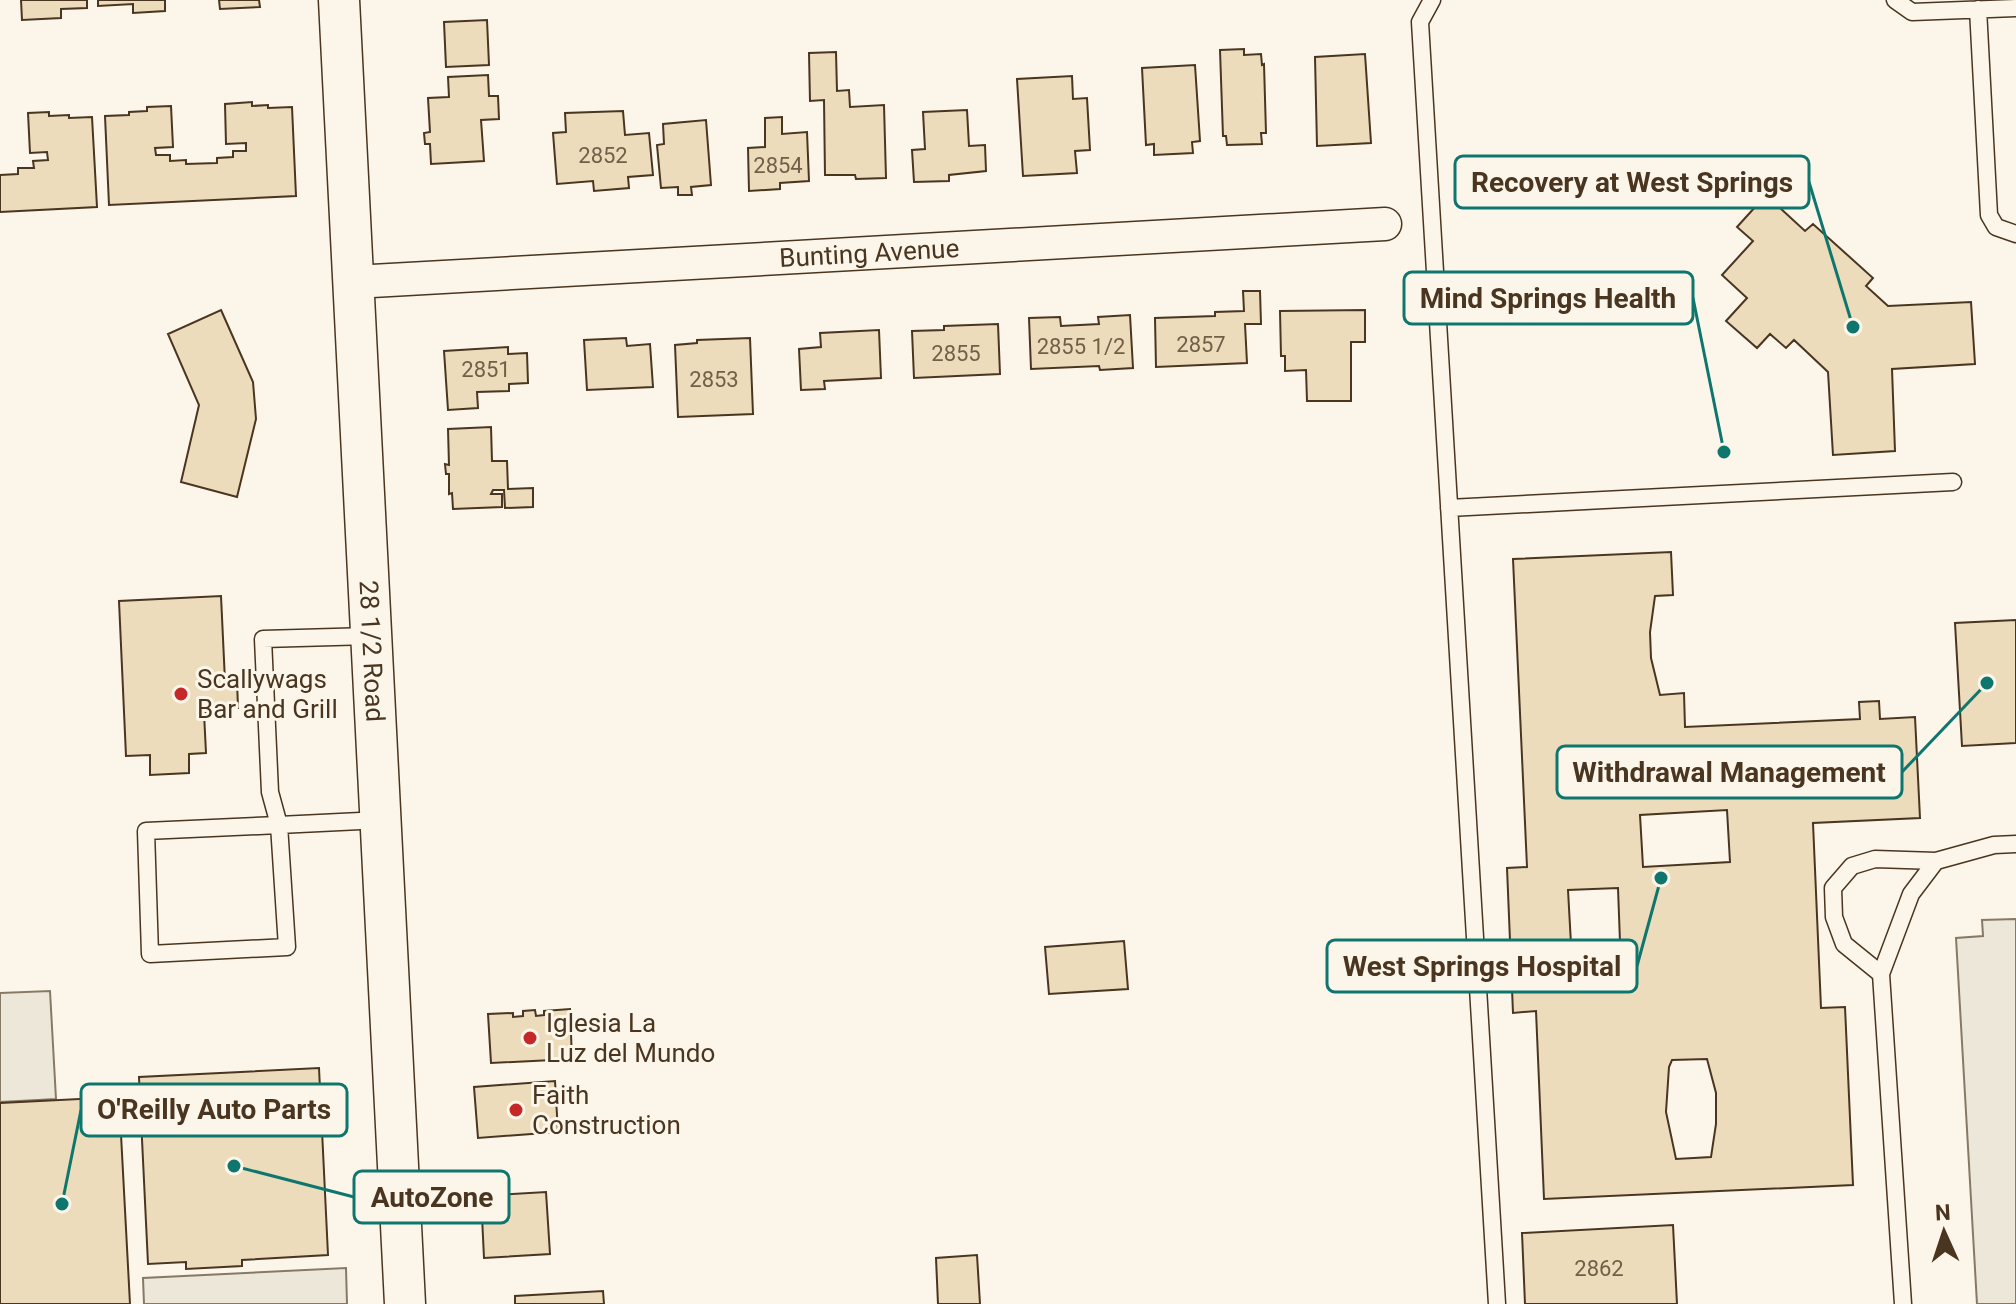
<svg xmlns="http://www.w3.org/2000/svg" width="2016" height="1304" font-family="Roboto,sans-serif">
<style>
.parking{fill:#ede7d9;stroke:#887966;stroke-width:2}
.building{fill:#ecdcbc;stroke:#4a3520;stroke-width:2;fill-rule:evenodd}
.lines{fill:none;stroke-linecap:round;stroke-linejoin:round}
.service-casing{stroke:#4a3520;stroke-width:19}
.minor-casing{stroke:#4a3520;stroke-width:35}
.tertiary-casing{stroke:#4a3520;stroke-width:43}
.service{stroke:#fbf6e9;stroke-width:16}
.minor{stroke:#fbf6e9;stroke-width:32}
.tertiary{stroke:#fbf6e9;stroke-width:40}
.poi-dot{fill:#c62828;stroke:#fbf6e9;stroke-width:3}
.labels{text-anchor:middle;stroke-width:6;stroke-linejoin:round;paint-order:stroke}
.number-label{font-size:22px;fill:#725f47}
.street-label{font-size:26px;fill:#4a3520;stroke:#fbf6e9}
.poi-label{font-size:26px;fill:#4a3520;stroke:#fbf6e9;text-anchor:start}
.leader{fill:none;stroke:#0f766e;stroke-width:3}
.callout-dot{fill:#0f766e;stroke:#fbf6e9;stroke-width:3}
.callout{fill:#fbf6e9;stroke:#0f766e;stroke-width:3}
.callout-label{font-size:28px;text-anchor:middle;font-weight:bold;fill:#4a3520}
</style>
<rect width="100%" height="100%" fill="#fbf6e9"/>
<!-- parking -->
<path class="parking" d="M2016,919V1304H1977L1956,938L1983,936L1982,920Z
M50,991L56,1099L0,1102V993Z
M346,1268L347,1304H144L143,1278Z"/>
<!-- building -->
<path class="building" d="M21,0H87V8L61,9V18L22,20Z
M98,0H165V11L133,13V4L98,6Z
M219,0H259L260,7L220,9Z
M487,20L489,65L446,67L444,22Z
M1244,49V55L1261,54L1262,65L1264,64L1266,133H1261L1262,144L1227,145L1226,136H1223L1220,50Z
M836,52L837,91L849,90L850,107L884,105L886,178L856,179L855,175H825L824,100L810,101L809,53Z
M1365,54L1371,143L1317,146L1315,57Z
M1195,65L1200,141L1192,142L1193,153L1154,155V144L1146,145L1142,68Z
M488,75L489,96H498L499,119L481,120L484,161L431,164L430,144H425L424,133L430,132L428,98L449,97L448,77Z
M1072,76L1073,99L1087,98L1090,150L1075,151L1077,173L1023,176L1017,79Z
M252,102V106L268,105V108L292,107L296,196L109,205L105,116L129,115V112L147,111V107L171,106L173,147L155,148L156,155H170V161L186,160V164L217,163V158L233,157V151H246V143L226,144L225,104Z
M967,110L969,146L985,145L986,171L949,175V181L914,182L912,150L925,149L923,112Z
M623,111L625,135L649,133L653,175L628,177L629,188L594,191L593,181L557,184L553,133L566,132L565,113Z
M49,112V116L69,115V118L92,117L97,207L0,212V175L18,174V168H34L33,161L48,160L47,152L30,153L28,113Z
M782,117V134L807,132L809,181L780,183V189L749,191L748,148L765,147V118Z
M706,120L711,185L691,187L692,195H678V187L661,188L657,145L664,144L663,124Z
M1766,195L1805,231L1813,224L1873,278L1866,286L1888,306L1971,302L1975,364L1892,369L1895,451L1833,455L1828,372L1794,340L1786,348L1770,334L1757,348L1726,321L1747,298L1722,275L1753,241L1737,227Z
M1243,291H1260L1261,324H1245L1247,363L1156,367L1155,318L1215,316V312L1244,311Z
M221,310L253,382L256,419L237,497L181,482L199,405L168,334Z
M1365,310V342H1351V401H1307L1306,370L1285,371V356H1281L1280,311Z
M1130,315L1133,368L1100,370L1099,366L1031,369L1029,318L1060,317L1061,326L1099,324L1098,317Z
M998,324L1000,374L914,378L912,331L944,330V326Z
M879,330L881,378L824,381L825,389L801,390L799,349L821,347L820,333Z
M626,338L627,346L650,344L653,387L587,390L584,340Z
M750,338L753,414L678,417L675,345L697,343V340Z
M508,347V354L527,353L528,383L509,384V391L477,392L478,408L448,410L444,351Z
M491,427L492,461H507L508,489L533,488V507L505,508L504,490H493L491,494H502V507L453,509L452,493L449,494V474H446L445,464L449,465L448,429Z
M1671,552L1673,595L1655,596L1650,632L1651,658L1660,695L1684,693L1685,727L1860,719L1859,702L1879,701L1880,719L1915,717L1920,818L1813,823L1821,1008L1845,1007L1853,1185L1544,1199L1536,1011L1513,1013L1507,868L1527,867L1513,559ZM1727,810L1730,862L1643,867L1640,815ZM1618,888L1620,942L1571,944L1568,890ZM1707,1059L1716,1093V1124L1711,1157L1676,1159L1666,1112L1669,1067L1672,1060Z
M221,596L225,681H237L238,708H224L225,712L204,713L206,753L189,754V773L150,775V755L126,756L119,601Z
M2016,620V743L1962,746L1955,623Z
M1124,941L1128,989L1049,994L1045,947Z
M570,1009L572,1059L491,1063L488,1014L513,1013V1017L523,1016V1011L535,1010L536,1016L544,1015V1011Z
M319,1068L328,1255L242,1260V1266L186,1269V1262L148,1264L139,1077Z
M555,1081L558,1132L478,1138L474,1087Z
M119,1097L130,1304H0V1103Z
M546,1192L550,1254L484,1258L481,1196Z
M1673,1225L1677,1304H1525L1522,1233Z
M977,1255L980,1304H938L936,1258Z
M603,1291L604,1304H515V1296Z"/>
<g class="lines">
<defs>
<path id="service" d="M1432,0L1420,22L1497,1304
M1895,0L1912,12L2016,8
M1978,9L1989,215L1996,227L2016,234
M1449,508L1953,482
M370,636L263,639L270,792L279,825L381,820
M279,825L287,947L150,954L146,831Z
M1936,861L1911,894L1881,974L1844,944L1834,917L1833,888L1852,866L1875,859L1936,861L1994,845L2016,844
M1881,974L1903,1304"/>
<g id="minor">
<path id="s1" d="M354,282L1385,224"/>
</g>
<g id="tertiary">
<path id="s2" d="M339,0L405,1304"/>
</g>
</defs>
<!-- service casing -->
<use href="#service" class="service-casing"/>
<!-- minor casing -->
<use href="#minor" class="minor-casing"/>
<!-- tertiary casing -->
<use href="#tertiary" class="tertiary-casing"/>
<!-- service -->
<use href="#service" class="service"/>
<!-- minor -->
<use href="#minor" class="minor"/>
<!-- tertiary -->
<use href="#tertiary" class="tertiary"/>
</g>
<!-- markers -->
<g class="poi-dot">
<circle cx="181" cy="694" r="8"/>
<circle cx="530" cy="1038" r="8"/>
<circle cx="516" cy="1110" r="8"/>
</g>
<g class="labels">
<!-- number labels -->
<g class="number-label">
<text x="603" y="163">2852</text>
<text x="778" y="173">2854</text>
<text x="1201" y="352">2857</text>
<text x="1081" y="354">2855 1/2</text>
<text x="956" y="361">2855</text>
<text x="486" y="377">2851</text>
<text x="714" y="387">2853</text>
<text x="1599" y="1276">2862</text>
</g>
<!-- street labels -->
<g class="street-label">
<text dy="9" stroke="none"><textPath href="#s1" startOffset="516">Bunting Avenue</textPath></text>
<text dy="9" stroke="none"><textPath href="#s2" startOffset="652">28 1/2 Road</textPath></text>
</g>
<!-- poi labels -->
<g class="poi-label">
<text x="197" y="688">Scallywags<tspan x="197" dy="30">Bar and Grill</tspan></text>
<text x="546" y="1032">Iglesia La<tspan x="546" dy="30">Luz del Mundo</tspan></text>
<text x="532" y="1104">Faith<tspan x="532" dy="30">Construction</tspan></text>
</g>
</g>
<!-- callouts -->
<path class="leader" d="M1853 327L1809 182M1724 452L1693 298M1987 683L1902 772M1661 878L1637 966M62 1204L81 1110M234 1166L354 1197"/>
<g class="callout-dot">
<circle cx="1853" cy="327" r="8"/>
<circle cx="1724" cy="452" r="8"/>
<circle cx="1987" cy="683" r="8"/>
<circle cx="1661" cy="878" r="8"/>
<circle cx="62" cy="1204" r="8"/>
<circle cx="234" cy="1166" r="8"/>
</g>
<g class="callout">
<rect x="1455" y="156" width="354" height="52" rx="8"/>
<rect x="1404" y="272" width="289" height="52" rx="8"/>
<rect x="1557" y="746" width="345" height="52" rx="8"/>
<rect x="1327" y="940" width="310" height="52" rx="8"/>
<rect x="81" y="1084" width="266" height="52" rx="8"/>
<rect x="354" y="1171" width="155" height="52" rx="8"/>
</g>
<g class="callout-label">
<text x="1632" y="192">Recovery at West Springs</text>
<text x="1548" y="308">Mind Springs Health</text>
<text x="1729" y="782">Withdrawal Management</text>
<text x="1482" y="976">West Springs Hospital</text>
<text x="214" y="1119">O'Reilly Auto Parts</text>
<text x="432" y="1207">AutoZone</text>
</g>
<!-- north arrow -->
<g transform="translate(1944 1232) rotate(357)" stroke="#fbf6e9" stroke-width="6" paint-order="stroke">
<path d="M0-6L14 30L0 20L-14 30Z" fill="#4a3520"/>
<text y="-12" font-size="22" font-weight="bold" text-anchor="middle" fill="#4a3520">N</text>
</g>
</svg>
